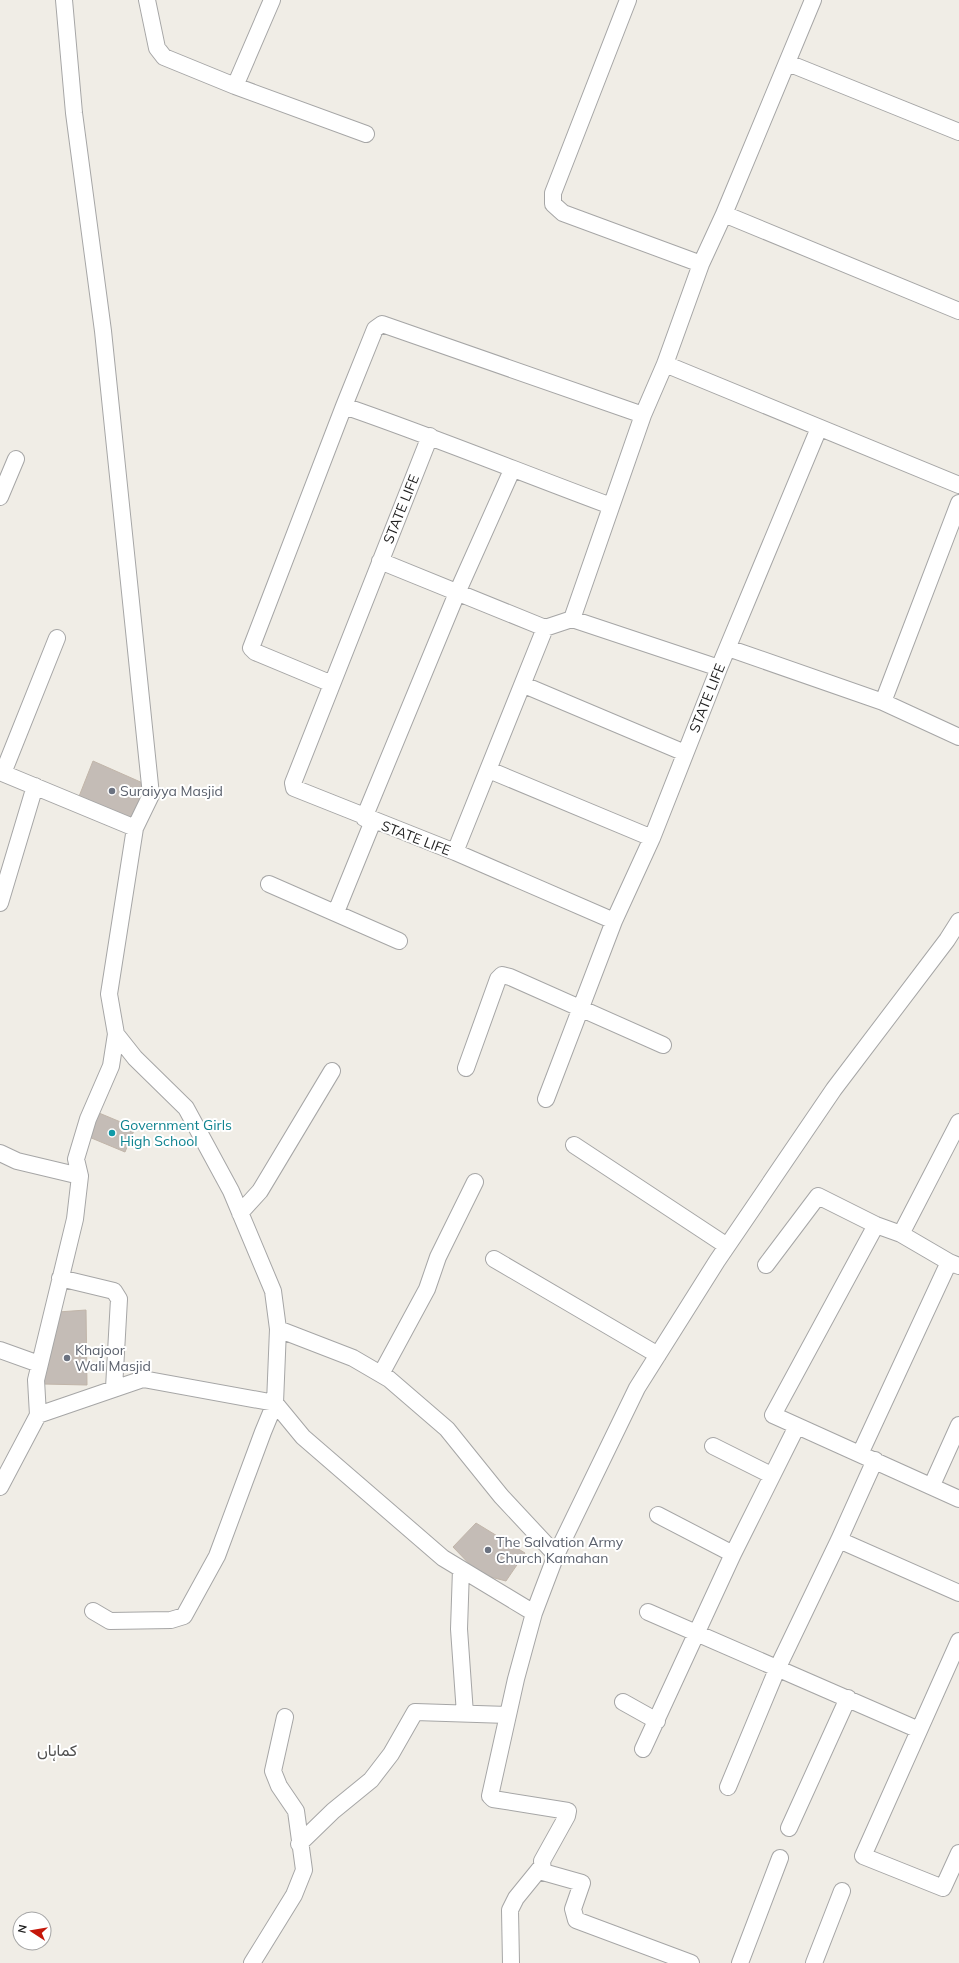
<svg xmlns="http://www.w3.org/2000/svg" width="959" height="1963" font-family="Mulish,Vazirmatn,sans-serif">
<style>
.building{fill:#c4bcb6;stroke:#c1b5a9}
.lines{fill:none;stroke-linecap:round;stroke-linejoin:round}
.minor-casing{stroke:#a6a6a6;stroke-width:18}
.minor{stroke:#fff;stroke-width:16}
.worship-dot{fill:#6b7280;stroke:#fff;stroke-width:1.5}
.culture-dot{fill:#0f9aa8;stroke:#fff;stroke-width:1.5}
.labels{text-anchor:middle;stroke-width:4;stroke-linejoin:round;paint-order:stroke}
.street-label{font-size:14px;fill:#1f1f1f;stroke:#fff}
.worship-label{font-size:14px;fill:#5b616d;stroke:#fff;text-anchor:start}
.culture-label{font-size:14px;fill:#0d838f;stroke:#fff;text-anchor:start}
.quarter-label{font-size:16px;fill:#525252;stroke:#fff}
</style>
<rect width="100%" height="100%" fill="#f0ede6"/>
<!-- building -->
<path class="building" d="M93,761L145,784L131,822L78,799Z
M99,1113L135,1128L125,1152L89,1137Z
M86,1310L87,1385L43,1384L58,1312Z
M476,1523L525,1553L506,1581L479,1574L453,1547Z"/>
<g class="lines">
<defs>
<path id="minor" d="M64,0L74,113L103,331L151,795L135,828L109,994L116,1034L135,1058L186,1108L231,1191L273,1291L278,1329L275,1403L303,1437L443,1558L534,1613
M147,0L157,48L164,57L235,86L366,134
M628,0L553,193V204L563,213L701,264
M788,63L959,132
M235,86L272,0
M724,214L959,311
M665,364L959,485
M344,406C434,437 522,473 611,506
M430,436L293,783L294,788L455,852L614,921
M0,497L16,459
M380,561L545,628L572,619L643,415L665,364L701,264L724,214L813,0
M572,619L719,668
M728,648L883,702L959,737
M332,684L255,652L251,648L344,406L375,329L382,324L643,415
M524,685L685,753
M883,702L959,503
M489,770L652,838
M0,772L135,828
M3,773L57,638
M364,818L457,593L512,470
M455,852L545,628
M269,884L399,941
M0,903L35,786
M336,912L373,821
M466,1068L498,979L502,975L510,977L663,1045
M546,1099L614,921L652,838L719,668L819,428
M574,1145L727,1246
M0,1153L17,1161L80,1176
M240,1213L260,1191L332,1071
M876,1225L773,1415L959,1499
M901,1234L959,1122
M494,1259L658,1355
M766,1265L818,1196L876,1225L901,1234L949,1262L959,1266
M60,1278L114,1291L119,1299L114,1388
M278,1329L353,1358L389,1379L447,1429L501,1496L556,1555
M0,1350L39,1364
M381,1374L427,1289L438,1257L475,1182
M38,1415L143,1379L275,1403L263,1432L217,1556L184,1616L171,1620L110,1621L93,1611
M713,1446L771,1475
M860,1454L949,1262
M932,1485L959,1425
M0,1487L38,1415L36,1380L75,1219L80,1176L76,1159L88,1119L111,1066L116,1034
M658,1515L733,1554
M839,1540L959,1593
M461,1569L459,1629L465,1714
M648,1612L919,1730
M959,1641L863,1856L943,1888L959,1853
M623,1702L657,1721
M643,1749L733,1554L797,1426
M728,1787L778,1667L839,1540L875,1460
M789,1828L848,1698
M299,1844L333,1811L371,1780L391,1754L415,1712L508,1715
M252,1963L294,1895L304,1870L296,1811L279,1786L273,1771L285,1717
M511,1963L510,1910L516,1898L542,1866
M691,1963L576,1920L573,1909L582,1883L543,1872L542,1861L567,1816L568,1811L493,1799L490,1796L516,1679L534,1613L556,1555L637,1388L717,1261L834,1089L947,940L959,921
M740,1963L780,1858
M814,1963L842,1891"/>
</defs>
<!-- minor casing -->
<use href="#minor" class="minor-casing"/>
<!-- minor -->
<use href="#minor" class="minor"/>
</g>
<!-- markers -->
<g class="worship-dot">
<circle cx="112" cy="791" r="4"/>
<circle cx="67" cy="1358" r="4"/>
<circle cx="488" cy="1550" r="4"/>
</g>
<circle class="culture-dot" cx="112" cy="1133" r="4"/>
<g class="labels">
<!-- street labels -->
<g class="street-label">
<text transform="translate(401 509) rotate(-68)" y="5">STATE LIFE</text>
<text transform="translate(707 698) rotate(-68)" y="5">STATE LIFE</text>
<text transform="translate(416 838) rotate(21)" y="5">STATE LIFE</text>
</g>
<!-- worship labels -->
<g class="worship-label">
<text x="120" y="796">Suraiyya Masjid</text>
<text x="75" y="1355">Khajoor<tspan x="75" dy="16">Wali Masjid</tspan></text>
<text x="496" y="1547">The Salvation Army<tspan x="496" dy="16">Church Kamahan</tspan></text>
</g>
<!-- culture labels -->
<g class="culture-label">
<text x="120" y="1130">Government Girls<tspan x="120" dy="16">High School</tspan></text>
</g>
<!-- quarter labels -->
<g class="quarter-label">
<text x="57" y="1756">کماہاں</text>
</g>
</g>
<!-- north arrow -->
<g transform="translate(32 1931) rotate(282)"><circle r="19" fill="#ffffff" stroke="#a5a5a5"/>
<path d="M0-3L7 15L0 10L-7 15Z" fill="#c5170a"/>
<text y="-6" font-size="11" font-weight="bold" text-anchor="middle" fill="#1f1f1f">N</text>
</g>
</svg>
